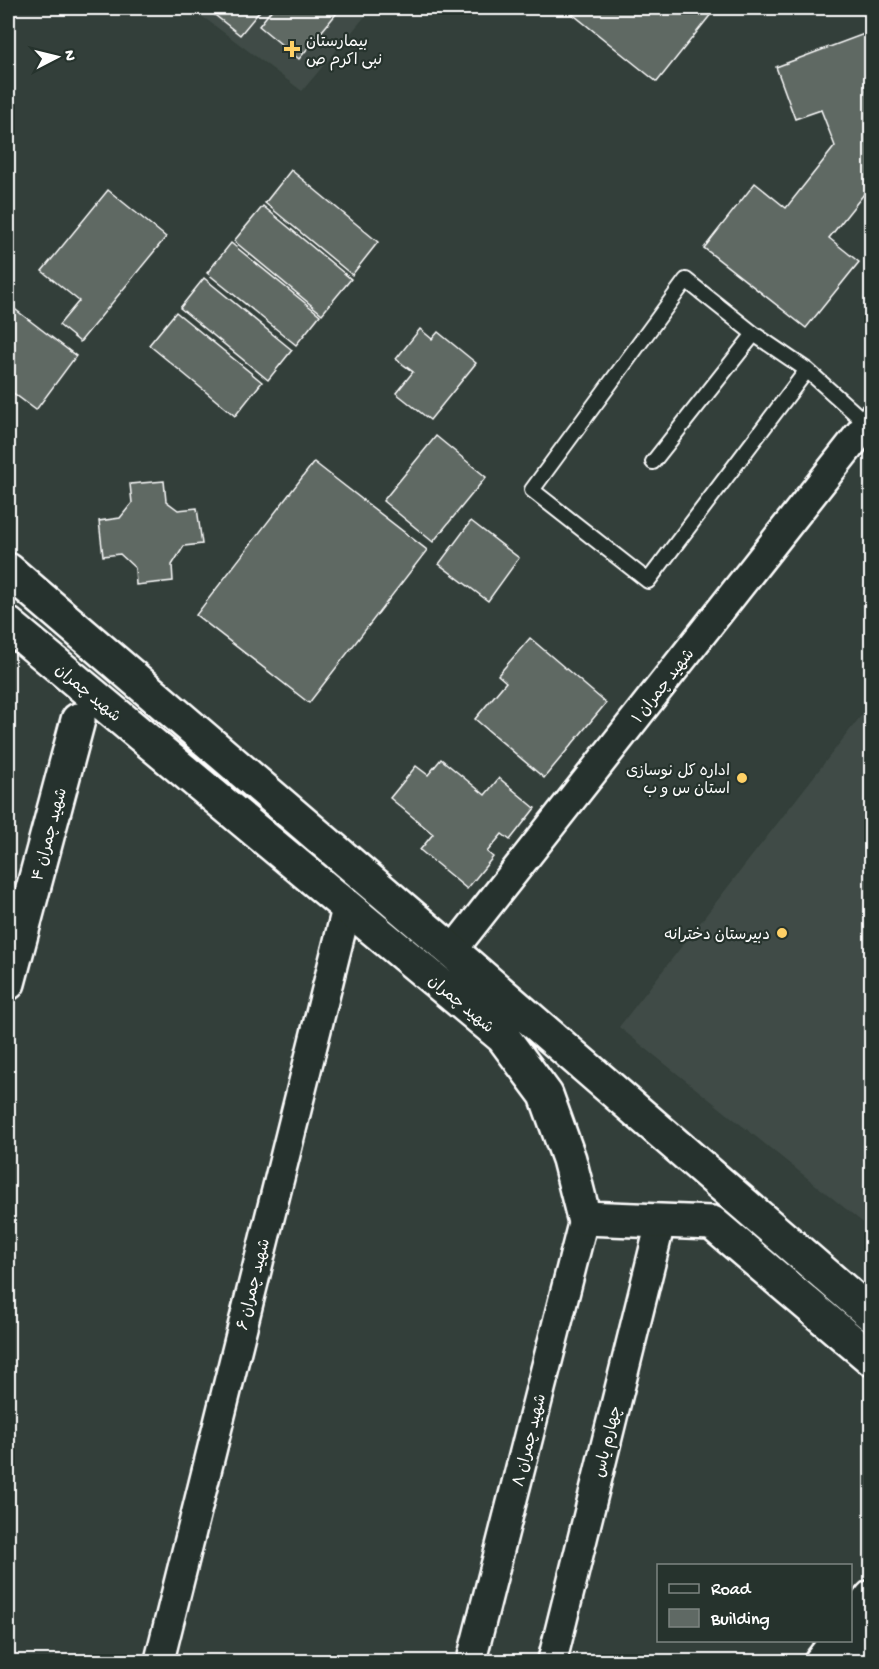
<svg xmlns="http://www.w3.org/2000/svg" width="879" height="1669" font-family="'Gochi Hand','Playpen Sans Arabic',sans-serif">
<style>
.built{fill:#404c47}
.building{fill:#5f6964;stroke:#fff;stroke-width:1.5}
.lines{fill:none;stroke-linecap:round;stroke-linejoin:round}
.lane-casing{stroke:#fff;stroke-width:18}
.street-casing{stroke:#fff;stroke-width:33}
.secondary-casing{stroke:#fff;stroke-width:38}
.lane{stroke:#26332d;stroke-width:14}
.street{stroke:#26332d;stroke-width:28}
.secondary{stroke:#26332d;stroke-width:33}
.poi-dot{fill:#ffd166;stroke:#26332d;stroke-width:2}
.labels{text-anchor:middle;stroke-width:4.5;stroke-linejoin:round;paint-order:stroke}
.poi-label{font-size:16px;fill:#fff;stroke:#26332d;text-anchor:end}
.street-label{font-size:16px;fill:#fff;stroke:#26332d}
</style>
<rect width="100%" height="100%" fill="#333f3a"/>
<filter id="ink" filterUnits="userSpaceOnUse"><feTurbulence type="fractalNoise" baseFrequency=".0167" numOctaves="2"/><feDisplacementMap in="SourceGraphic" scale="12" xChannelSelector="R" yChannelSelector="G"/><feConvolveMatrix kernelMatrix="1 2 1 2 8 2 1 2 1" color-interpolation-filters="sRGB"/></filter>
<g filter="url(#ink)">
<!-- built -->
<path class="built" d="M191,8H372L302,91Z
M871,703V1229L619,1027Z"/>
<!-- building -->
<path class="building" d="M206,8H256L260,11L240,35Z
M273,8H341L299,59L259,26Z
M565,8H716L657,82Z
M872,31V89L867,91L872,104V184L829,238L859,262L806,328L704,248L755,183L786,208L835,146L821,110L795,119L776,67Z
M291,170L378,242L352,275L265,203Z
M108,190L166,237L80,342L59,325L79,301L42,271Z
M263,206L351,279L322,314L234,241Z
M231,243L320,315L296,345L207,273Z
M204,278L292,350L268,380L180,308Z
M12,307L76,356L36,410L8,389V313Z
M176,312L262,382L235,416L149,345Z
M420,329L432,339L438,332L476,363L430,420L396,393L413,372L396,359Z
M436,436L486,477L433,542L383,501Z
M314,462L427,550L309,703L196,615Z
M164,481L166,501L178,510L197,508L202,544L184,546L172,565L173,581L136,585L135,568L120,554L103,556L99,521L120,518L132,503L130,484Z
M471,521L519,558L488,601L439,564Z
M530,638L606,703L544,778L475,719L506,682L498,675Z
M441,759L485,795L499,778L535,808L510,840L502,834L487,852L493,857L467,889L420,850L433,834L390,798L416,766L428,775Z"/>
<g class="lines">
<defs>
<path id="lane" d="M807,370L648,581L532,490L686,280L754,334L807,370L867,424
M653,462L754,334"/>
<path id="street" d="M452,951L872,418
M850,1635L872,1652
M159,1662L347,907
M471,1662L584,1218
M552,1662L661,1221"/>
<path id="secondary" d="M8,570L452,951L872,1315
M8,624L503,1037L546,1095L569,1159L584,1218L712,1223L872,1359
M8,983L78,720
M850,1624L872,1597
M821,1662L838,1640"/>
</defs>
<!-- lane casing -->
<use href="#lane" class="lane-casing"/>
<!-- street casing -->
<use href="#street" class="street-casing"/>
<!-- secondary casing -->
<use href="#secondary" class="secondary-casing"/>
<!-- lane -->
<use href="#lane" class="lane"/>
<!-- street -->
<use href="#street" class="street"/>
<!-- secondary -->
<use href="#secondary" class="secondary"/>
</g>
</g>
<!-- markers -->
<g class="poi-dot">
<path d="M289 40h6v6h6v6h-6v6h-6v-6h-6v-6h6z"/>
<circle cx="742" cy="778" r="6"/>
<circle cx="782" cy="933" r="6"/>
</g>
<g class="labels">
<!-- poi labels -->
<g class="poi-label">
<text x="306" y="46" text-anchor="start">بیمارستان<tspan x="306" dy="18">نبی اکرم ص</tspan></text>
<text x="730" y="775">اداره کل نوسازی<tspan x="730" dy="18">استان س و ب</tspan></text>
<text x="770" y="939">دبیرستان دخترانه</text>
</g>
<!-- street labels -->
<g class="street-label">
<text transform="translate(662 685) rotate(-52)" y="6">شهید چمران ۱</text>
<text transform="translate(89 692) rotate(40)" y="6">شهید چمران</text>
<text transform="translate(48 834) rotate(-75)" y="6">شهید چمران ۴</text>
<text transform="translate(462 1003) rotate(40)" y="6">شهید چمران</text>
<text transform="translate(252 1284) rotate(-76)" y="6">شهید چمران ۶</text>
<text transform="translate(528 1440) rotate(-76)" y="6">شهید چمران ۸</text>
<text transform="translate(606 1441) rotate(-76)" y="6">چهارم یاس</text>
</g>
</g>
<!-- margin -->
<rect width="879" height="1669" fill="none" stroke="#26332d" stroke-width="30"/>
<rect x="15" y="15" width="849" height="1639" fill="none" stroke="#fff" stroke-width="2" filter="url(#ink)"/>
<!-- legend -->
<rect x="657" y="1564" width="195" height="78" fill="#26332d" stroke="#7d8581" stroke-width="1.5"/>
<rect x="669" y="1584" width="30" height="9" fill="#26332d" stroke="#7d8581" stroke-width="1.5"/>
<text x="711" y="1594" font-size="18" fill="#ffffff">Road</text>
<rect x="669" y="1609" width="30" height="18" fill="#5f6964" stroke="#7d8581" stroke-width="1.5"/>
<text x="711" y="1624" font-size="18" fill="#ffffff">Building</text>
<!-- north arrow -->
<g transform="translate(57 57) rotate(83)" stroke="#26332d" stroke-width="4.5" paint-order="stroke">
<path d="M0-4.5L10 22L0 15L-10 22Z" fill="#ffffff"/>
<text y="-9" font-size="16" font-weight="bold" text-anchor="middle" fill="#ffffff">N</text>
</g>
</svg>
